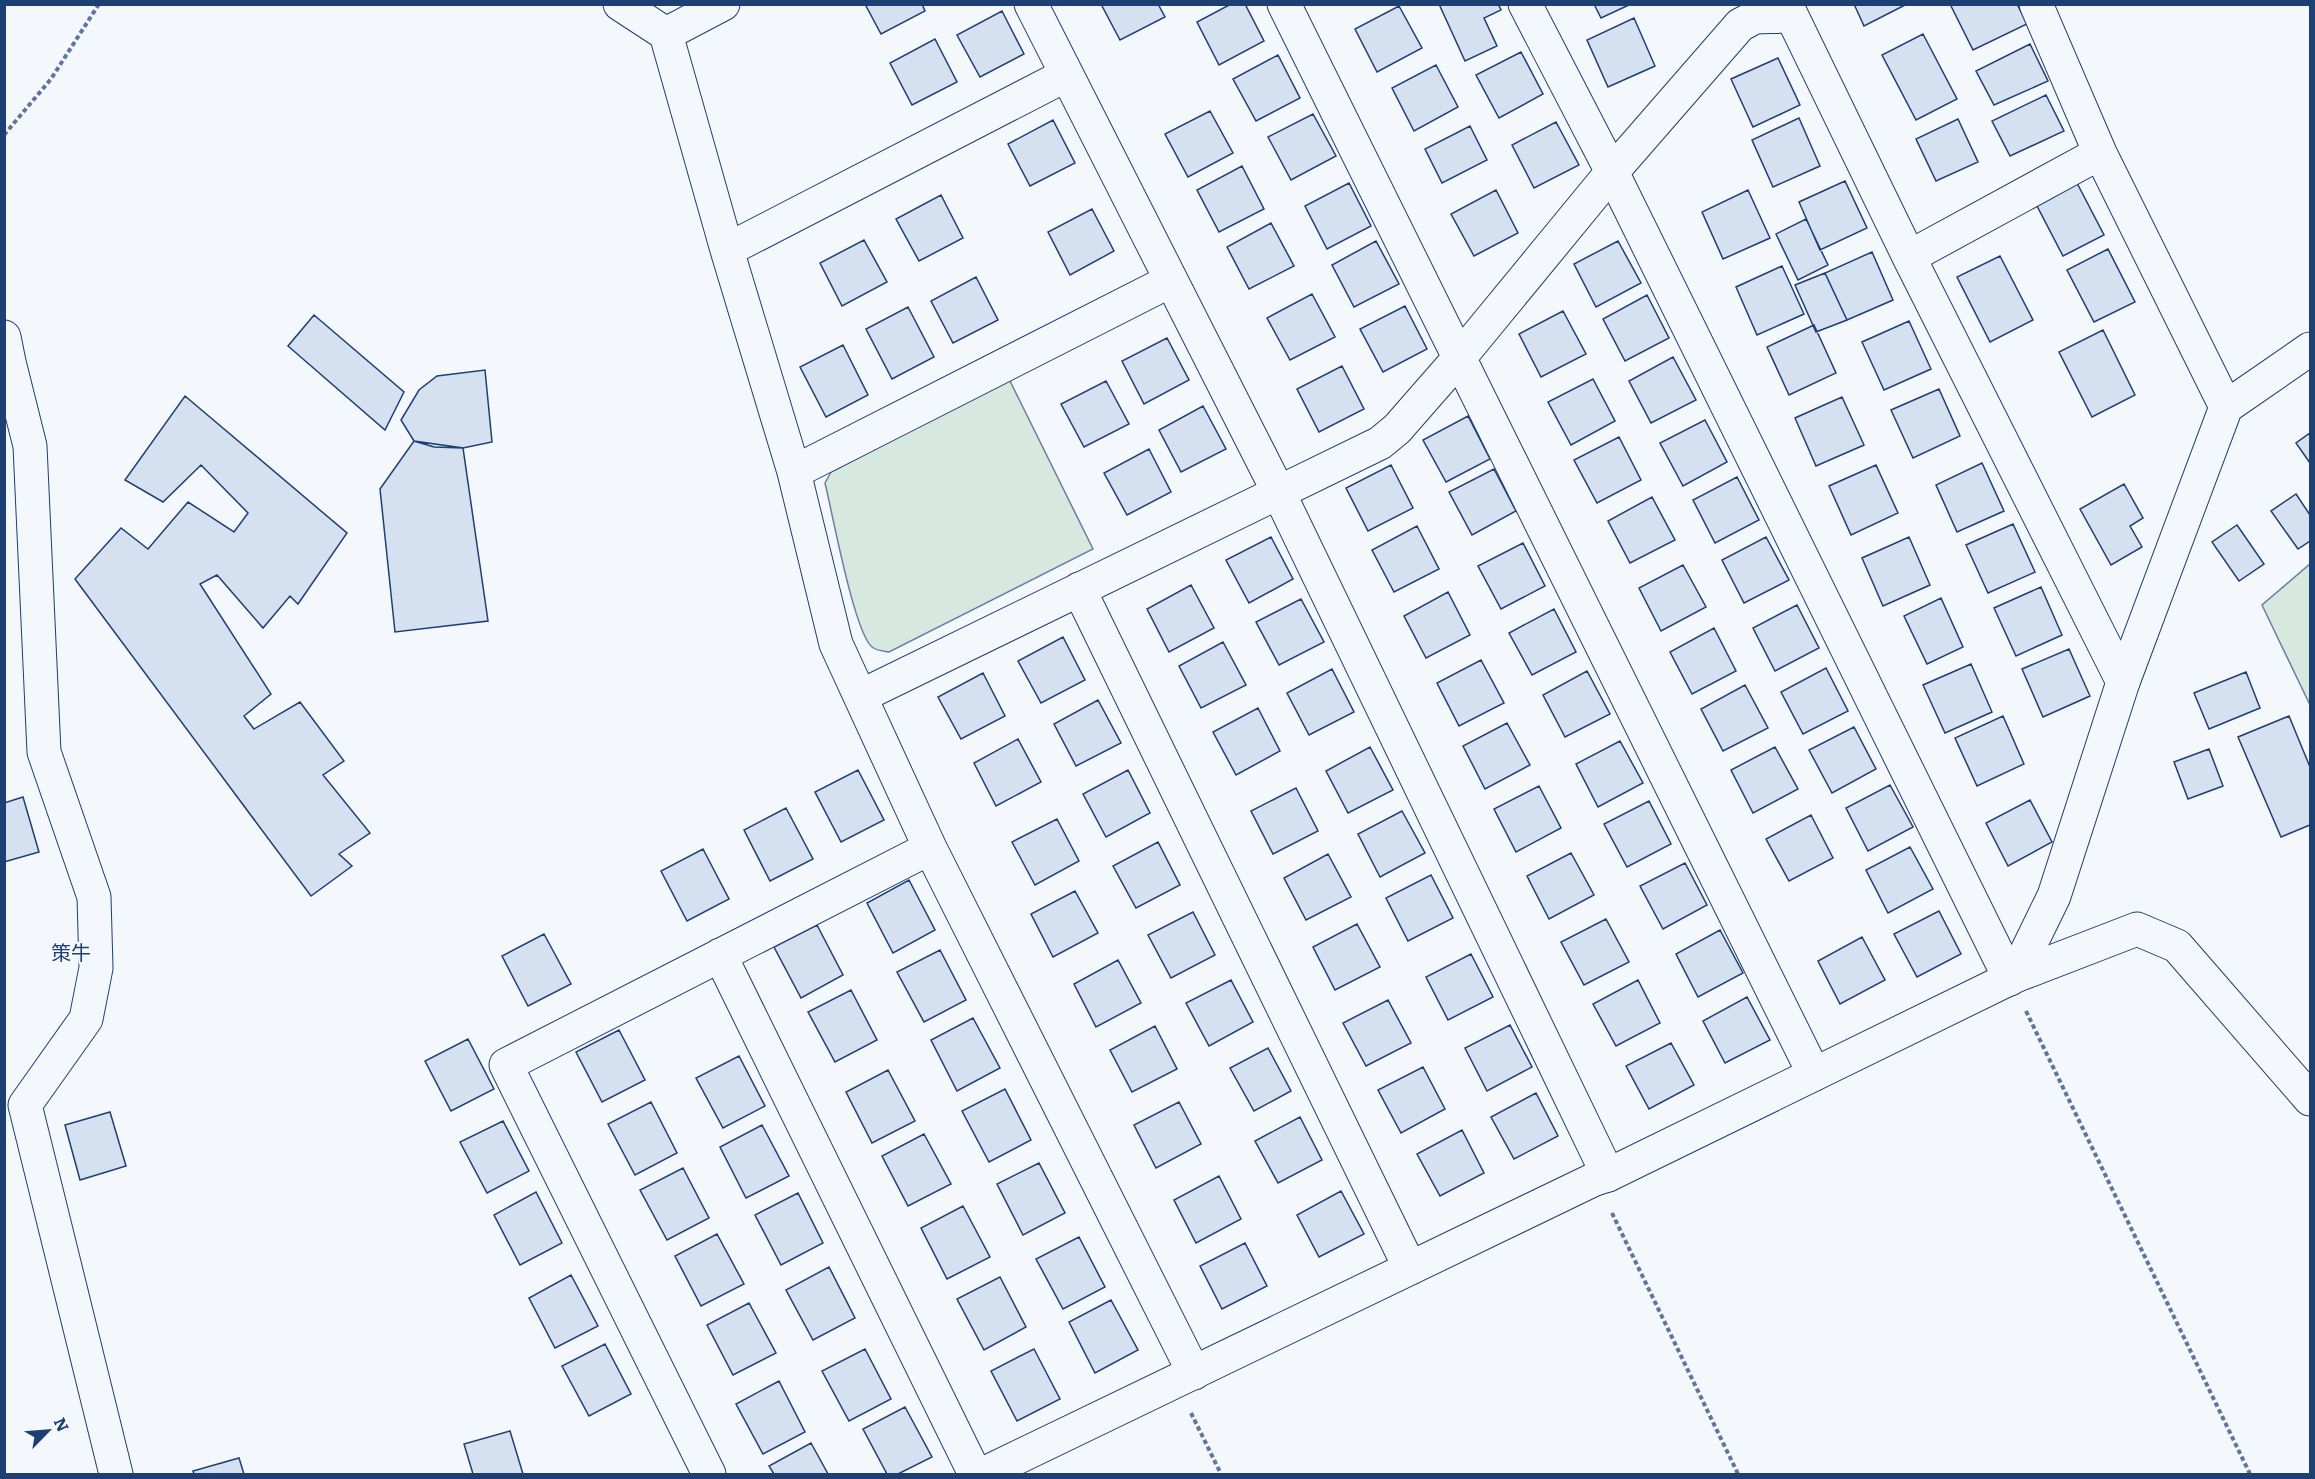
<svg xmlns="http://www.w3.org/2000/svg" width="2315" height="1479" font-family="Literata,'Noto Sans JP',serif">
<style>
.green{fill:#d7e8df;stroke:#687fa3;stroke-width:1.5}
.building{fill:#d5e0f0;stroke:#1d3f73;stroke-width:1.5}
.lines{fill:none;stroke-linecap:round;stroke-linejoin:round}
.minor-casing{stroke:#1d3f73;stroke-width:35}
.tertiary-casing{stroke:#1d3f73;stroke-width:35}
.path{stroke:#5e769c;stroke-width:4;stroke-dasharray:4.5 3;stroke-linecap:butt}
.minor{stroke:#f4f7fb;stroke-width:33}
.tertiary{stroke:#f4f7fb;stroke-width:33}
.labels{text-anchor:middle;stroke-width:4.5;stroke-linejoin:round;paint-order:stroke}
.quarter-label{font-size:20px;fill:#1d3f73;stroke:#f4f7fb}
</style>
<rect width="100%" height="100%" fill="#f4f7fb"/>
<!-- green -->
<path class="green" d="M1009,379L1093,549L889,652C883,651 877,651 872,647C854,632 832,511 825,483L831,472Z
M2310,564V705L2262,605Z"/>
<!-- building -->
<path class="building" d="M865,4H922L925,11L881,34Z
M1101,4H1158L1165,17L1120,40Z
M1231,4H1245L1264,41L1219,65L1197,22Z
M1439,4H1498L1501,10L1484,18L1497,46L1465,61Z
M1594,4H1631L1601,18Z
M1854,4H1907L1864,26Z
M1954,4H2017L2027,24L1973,50L1951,6Z
M1399,6L1422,48L1377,72L1355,29Z
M1002,11L1024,54L980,77L957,35Z
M1634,18L1655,66L1608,87L1587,40Z
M1923,34L1957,99L1916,120L1882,55Z
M935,39L957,82L912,105L890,63Z
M2030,44L2048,81L1994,105L1976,71Z
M1521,52L1543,94L1499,118L1476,75Z
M1278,55L1300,98L1256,121L1233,79Z
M1778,58L1800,105L1753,127L1731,79Z
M1436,65L1458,107L1414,131L1392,88Z
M2046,95L2064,131L2010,156L1992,121Z
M1210,111L1233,153L1188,177L1165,134Z
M1313,114L1336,156L1291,180L1268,137Z
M1799,118L1820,166L1773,187L1752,140Z
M1958,119L1978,162L1936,181L1916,139Z
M1053,120L1075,163L1030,186L1008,144Z
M1556,122L1579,165L1534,188L1512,145Z
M1470,126L1487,160L1442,183L1425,149Z
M1242,166L1264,209L1219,232L1197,190Z
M1845,181L1867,228L1820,250L1799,202Z
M1349,183L1371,226L1327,249L1305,206Z
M2077,183L2104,235L2063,256L2036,204Z
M1496,190L1518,233L1474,256L1451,214Z
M1748,190L1770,238L1723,259L1702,212Z
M941,195L963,238L919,261L896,219Z
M1092,209L1114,251L1070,275L1048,232Z
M1806,219L1828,265L1798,280L1776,234Z
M1271,223L1294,266L1249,289L1227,247Z
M864,240L887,282L842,306L820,263Z
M1376,241L1399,284L1354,307L1332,265Z
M1618,241L1641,283L1596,307L1574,264Z
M2108,249L2135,302L2094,322L2067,270Z
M1872,252L1893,300L1847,320L1825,273Z
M2000,256L2033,320L1990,342L1957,277Z
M1782,266L1804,314L1757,335L1736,287Z
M1825,273L1847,320L1816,332L1795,285Z
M976,277L998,320L953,343L931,301Z
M1312,294L1335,337L1290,360L1267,318Z
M1647,295L1669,338L1625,361L1603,319Z
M1405,306L1427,349L1383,372L1360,329Z
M908,307L934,357L892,379L866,329Z
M1563,311L1586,354L1541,377L1519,334Z
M314,315L404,392L385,430L288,346Z
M1909,321L1931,369L1884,390L1862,342Z
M1814,325L1836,373L1789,395L1767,347Z
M2103,330L2135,395L2092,417L2059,352Z
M1167,338L1189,380L1144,404L1122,361Z
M843,345L868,395L826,417L800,367Z
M1673,357L1696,400L1651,423L1629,381Z
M1342,366L1364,409L1319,432L1297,389Z
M485,370L492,442L463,448L434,447L414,441L401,420L419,390L437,376Z
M1593,379L1615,421L1571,445L1548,402Z
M1106,381L1129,424L1084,447L1061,404Z
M1939,389L1960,436L1913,458L1891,410Z
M185,396L347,533L298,604L290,596L263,628L217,575L200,584L271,694L244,716L254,729L300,702L344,761L323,775L370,833L339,854L352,866L311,896L75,579L121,528L148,549L188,502L234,532L248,513L201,465L163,502L125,480Z
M1842,397L1864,445L1816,466L1795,418Z
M1203,406L1226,449L1181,472L1159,430Z
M1468,416L1490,459L1446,482L1423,440Z
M1705,420L1727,462L1683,486L1660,443Z
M2310,433V463L2296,443Z
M1619,437L1641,480L1597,503L1574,460Z
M414,441L463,448L488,621L395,632L380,489Z
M1149,449L1171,492L1127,515L1104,473Z
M1982,463L2004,511L1957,532L1936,485Z
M1391,465L1413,508L1368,531L1346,488Z
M1876,465L1898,513L1851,535L1829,486Z
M1494,469L1516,511L1472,535L1449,492Z
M1737,477L1759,520L1715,543L1693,500Z
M2124,484L2143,518L2130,526L2142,547L2111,565L2080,509Z
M2296,494L2310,515V541L2298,549L2271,511Z
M1652,497L1675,540L1630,563L1608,521Z
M2013,524L2035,572L1988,593L1966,545Z
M2237,525L2264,564L2239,581L2212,542Z
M1417,526L1439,569L1394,592L1372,550Z
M1271,537L1293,579L1249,603L1226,560Z
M1766,537L1789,580L1744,603L1722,560Z
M1909,537L1930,585L1883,606L1862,558Z
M1523,543L1545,586L1501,609L1478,566Z
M1683,565L1706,607L1661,631L1639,588Z
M1191,585L1214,628L1169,652L1147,609Z
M2041,587L2062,635L2016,656L1994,608Z
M1448,592L1470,635L1426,658L1404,616Z
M1941,598L1963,647L1927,664L1904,616Z
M1301,599L1324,642L1279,665L1256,622Z
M1797,605L1819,648L1775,671L1753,628Z
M1554,609L1576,652L1532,675L1509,633Z
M1714,628L1736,671L1692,694L1670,652Z
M1063,637L1085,680L1041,703L1018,661Z
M1223,642L1246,685L1201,708L1179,666Z
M2069,649L2090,696L2043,717L2022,669Z
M1481,660L1504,703L1459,726L1437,683Z
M1971,664L1992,712L1945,733L1923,685Z
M1826,668L1848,711L1803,734L1781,692Z
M1332,669L1354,712L1309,735L1287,693Z
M1587,671L1610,714L1565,737L1543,695Z
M2246,672L2260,708L2209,729L2194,693Z
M983,673L1005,716L961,739L938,697Z
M1745,685L1768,728L1723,751L1701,709Z
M1098,700L1121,743L1076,766L1054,724Z
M1258,708L1280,751L1236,775L1213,732Z
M2003,716L2024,764L1977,786L1955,738Z
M2289,716L2310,767V825L2281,837L2238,737Z
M1507,723L1530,765L1485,789L1463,746Z
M1854,727L1876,769L1832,793L1809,750Z
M1018,739L1041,782L996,806L974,763Z
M1620,741L1643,783L1598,807L1576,764Z
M1370,747L1393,790L1348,813L1326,771Z
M1775,747L1798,789L1753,813L1731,770Z
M2209,749L2223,786L2188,799L2174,762Z
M858,770L884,820L841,842L815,792Z
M1128,770L1150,813L1106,837L1083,794Z
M1890,785L1913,827L1868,851L1846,808Z
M1539,786L1561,828L1516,852L1494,809Z
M1296,788L1318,831L1273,854L1251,811Z
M23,797L39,852L4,862V803Z
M2030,800L2052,842L2008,866L1986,823Z
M1649,801L1671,844L1627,867L1604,824Z
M786,808L813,859L770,881L744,830Z
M1402,811L1425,853L1380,877L1358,834Z
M1811,815L1833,858L1789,881L1766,839Z
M1057,819L1079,861L1035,885L1012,842Z
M1158,842L1180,885L1136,908L1113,866Z
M1910,847L1933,889L1888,913L1866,870Z
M703,849L729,899L687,921L661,871Z
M1571,853L1594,895L1549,919L1527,876Z
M1328,854L1351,897L1306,920L1284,878Z
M1685,863L1707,905L1663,929L1640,886Z
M1431,875L1453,918L1408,941L1386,898Z
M909,880L935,930L893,953L867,903Z
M1075,891L1098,933L1053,957L1031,914Z
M1939,911L1961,954L1917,977L1894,934Z
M1193,912L1215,955L1171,978L1148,935Z
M1606,919L1629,962L1584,985L1561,942Z
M1357,924L1380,967L1335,990L1313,947Z
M817,925L843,975L801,998L774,947Z
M1720,930L1743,973L1698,997L1676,954Z
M544,934L571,984L528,1006L502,956Z
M1862,937L1885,980L1840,1004L1818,961Z
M940,950L966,1000L924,1022L897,972Z
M1471,954L1493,997L1448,1020L1426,977Z
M1118,960L1141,1003L1096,1027L1074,984Z
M1231,980L1253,1022L1209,1046L1186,1003Z
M1638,980L1660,1023L1616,1046L1593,1004Z
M851,990L877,1040L835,1062L808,1012Z
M1747,997L1770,1040L1725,1063L1703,1021Z
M1388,1000L1411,1043L1366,1066L1343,1023Z
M973,1018L1000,1068L957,1091L931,1040Z
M1510,1025L1532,1067L1487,1091L1465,1048Z
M1155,1026L1177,1069L1132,1092L1110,1050Z
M619,1030L645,1080L602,1102L576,1052Z
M468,1039L494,1089L451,1111L425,1061Z
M1671,1043L1694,1085L1649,1109L1626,1066Z
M1268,1048L1291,1091L1254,1111L1230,1068Z
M739,1056L765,1106L723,1128L696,1078Z
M1423,1067L1445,1109L1401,1133L1378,1090Z
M888,1070L915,1121L872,1143L846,1092Z
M1005,1089L1031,1140L989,1162L962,1111Z
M1536,1093L1558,1136L1514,1159L1491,1117Z
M651,1102L677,1153L635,1175L608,1124Z
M1179,1102L1201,1144L1156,1168L1134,1125Z
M110,1112L126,1166L80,1180L65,1125Z
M1300,1117L1322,1160L1278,1183L1255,1141Z
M503,1121L529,1171L487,1193L460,1142Z
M762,1125L789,1176L746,1198L720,1147Z
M1462,1130L1484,1173L1440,1196L1417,1154Z
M924,1134L951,1184L908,1206L882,1156Z
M1039,1163L1065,1213L1023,1235L997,1184Z
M683,1168L709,1218L667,1240L640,1190Z
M1219,1176L1241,1219L1196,1243L1174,1200Z
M1341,1191L1364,1234L1319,1257L1297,1215Z
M536,1192L562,1243L520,1265L494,1215Z
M798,1193L823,1243L781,1265L755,1215Z
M963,1206L990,1257L947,1279L921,1228Z
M717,1234L744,1284L701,1306L675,1256Z
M1079,1237L1105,1287L1063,1309L1036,1259Z
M1245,1243L1267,1286L1222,1309L1200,1266Z
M829,1267L855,1318L813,1340L786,1290Z
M571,1275L598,1326L555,1348L529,1298Z
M1000,1277L1026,1327L984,1350L957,1299Z
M1111,1300L1138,1350L1095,1373L1069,1322Z
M749,1303L776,1353L733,1375L707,1325Z
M605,1344L631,1394L589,1416L562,1366Z
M865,1349L891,1399L849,1421L822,1371Z
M1034,1349L1060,1399L1017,1421L991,1371Z
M779,1381L805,1432L763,1454L736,1404Z
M905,1407L932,1457L898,1474H887L863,1429Z
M510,1431L523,1474H473L464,1444Z
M811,1443L828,1474H774L769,1466Z
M239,1458L244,1474H194L193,1471Z"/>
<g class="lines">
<defs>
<path id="minor" d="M620,4L666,34
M723,4L666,34L727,250L794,472L836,644L930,848L1194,1373
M1031,4L1278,491L1608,1175L1595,1179
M1284,4L1814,1074
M1525,4L1612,172L2010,979
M1786,4L1909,257L2123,682
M2036,4L2100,153L2226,407
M727,250L1066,75
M1909,257L2100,153
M4,337L9,362L30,446L44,752L94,897L96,968L86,1019L25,1105L116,1474
M794,472L1170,281
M1079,589L1410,1268
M861,696L1380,443L1397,429L1460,357L1612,172L1740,25L1755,17L1791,16
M720,955L975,1474
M2015,976L2137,929L2177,946L2310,1099
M709,1474L506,1065L930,848"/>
<path id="tertiary" d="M1608,1175L2015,976L2054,896L2123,682L2226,407L2310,349
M983,1474L1595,1179"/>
</defs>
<!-- minor casing -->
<use href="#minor" class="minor-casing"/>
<!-- tertiary casing -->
<use href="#tertiary" class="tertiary-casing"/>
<!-- path -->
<path class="path" d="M4,135L51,79L99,4
M2026,1011L2250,1474
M1612,1213L1738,1474
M1191,1413L1221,1474"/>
<!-- minor -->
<use href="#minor" class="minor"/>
<!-- tertiary -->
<use href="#tertiary" class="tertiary"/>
</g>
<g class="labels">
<!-- quarter labels -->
<g class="quarter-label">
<text x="71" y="960">策牛</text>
</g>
</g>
<!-- border -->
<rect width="2315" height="1479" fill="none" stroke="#1d3f73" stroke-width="12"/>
<!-- north arrow -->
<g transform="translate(48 1431) rotate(65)" stroke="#f4f7fb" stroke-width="4.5" paint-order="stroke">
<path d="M0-4.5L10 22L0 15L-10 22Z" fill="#1d3f73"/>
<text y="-9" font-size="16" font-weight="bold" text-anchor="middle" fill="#1d3f73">N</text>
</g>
</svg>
